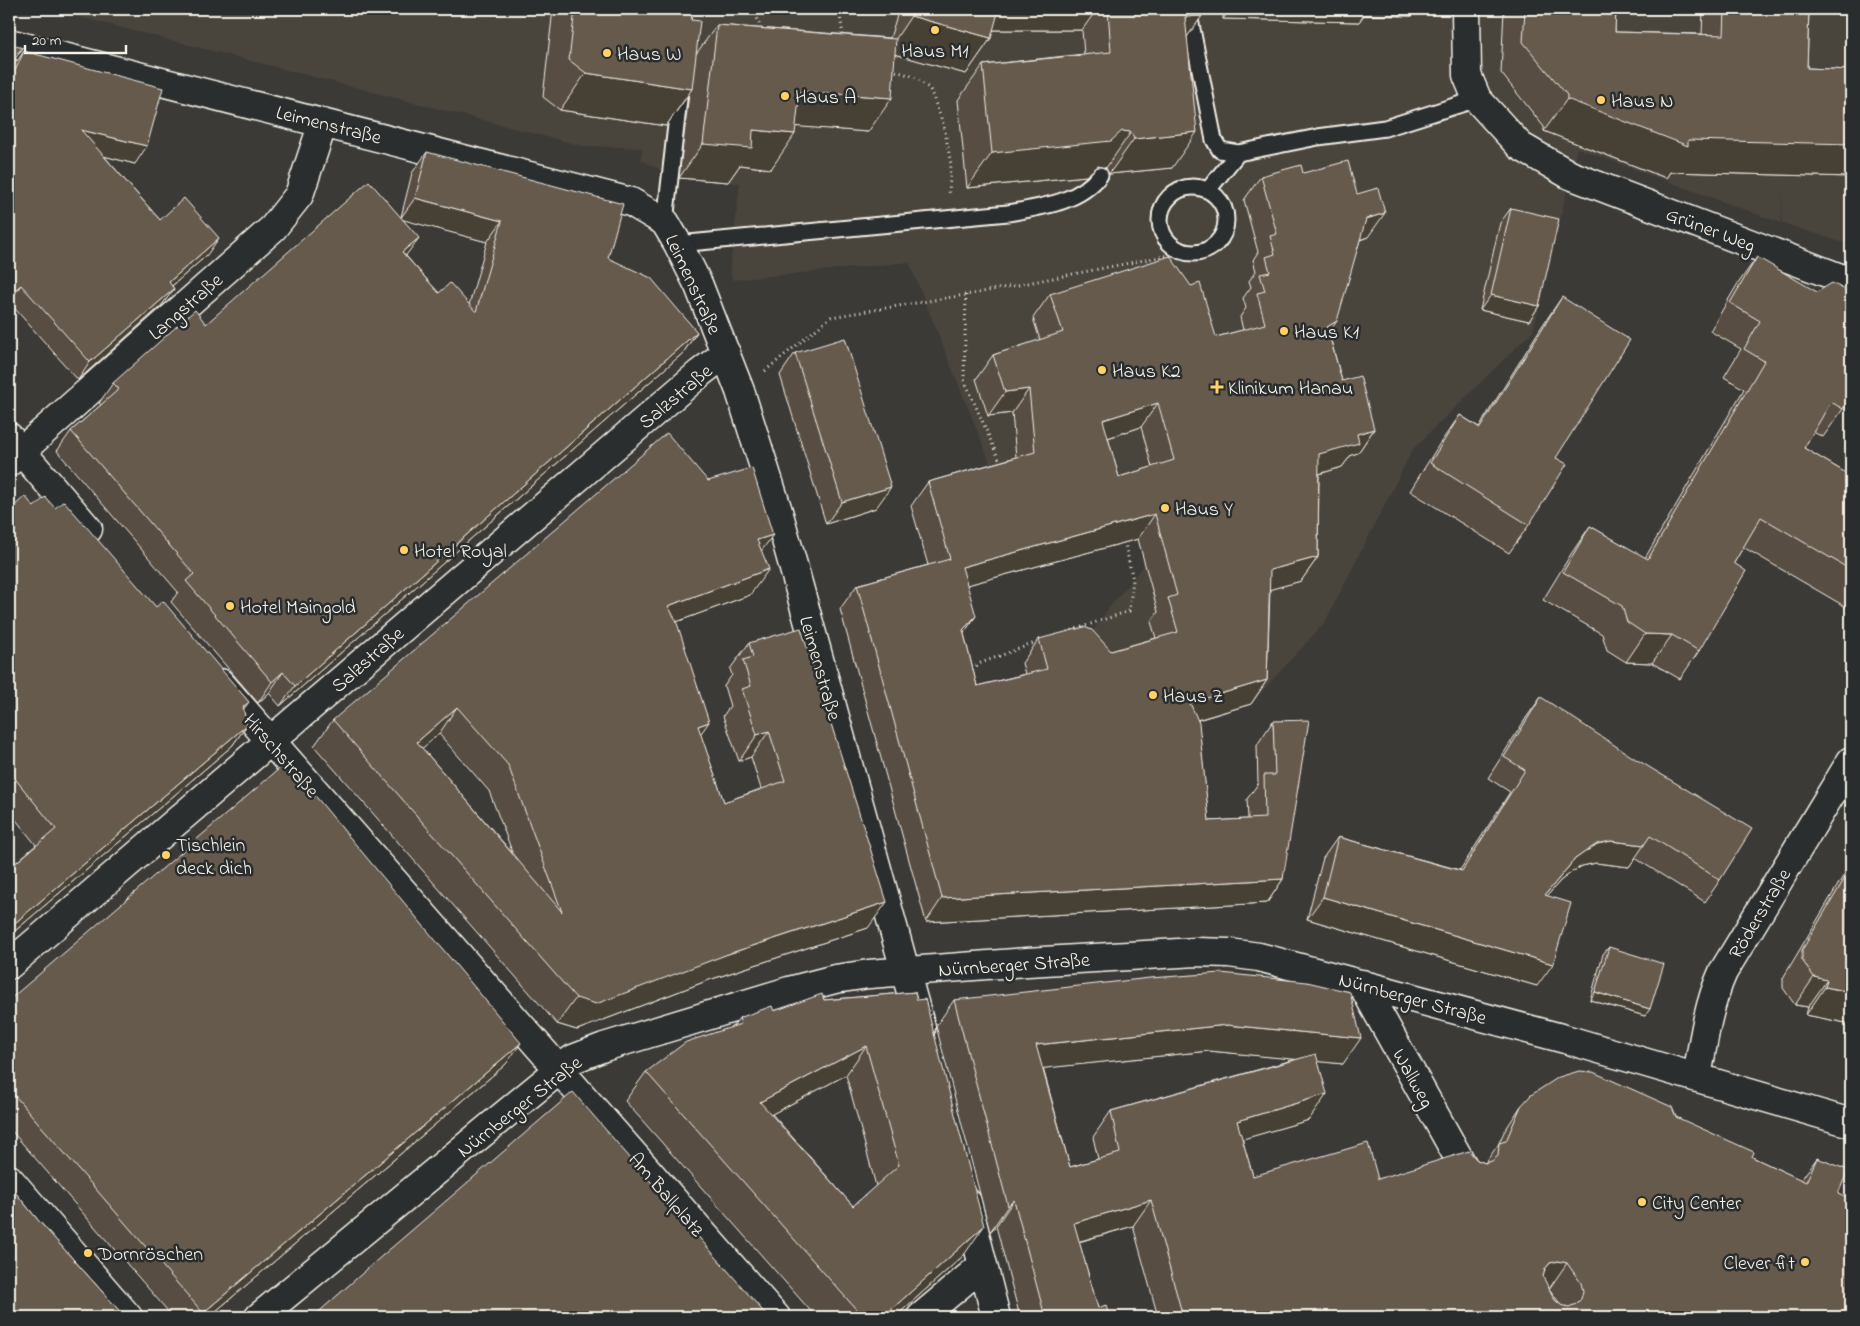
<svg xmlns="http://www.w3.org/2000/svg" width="1860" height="1326" font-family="'Indie Flower',sans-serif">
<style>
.built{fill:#49443e}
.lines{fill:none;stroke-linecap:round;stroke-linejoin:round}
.lane-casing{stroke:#f4f1e8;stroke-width:19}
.street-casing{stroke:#f4f1e8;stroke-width:31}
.secondary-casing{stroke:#f4f1e8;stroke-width:31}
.path{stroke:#f4f1e8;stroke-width:3;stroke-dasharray:1 4;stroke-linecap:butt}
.lane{stroke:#2a2d2e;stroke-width:15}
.street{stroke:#2a2d2e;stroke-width:28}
.secondary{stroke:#2a2d2e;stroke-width:28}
.wall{fill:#584d42;stroke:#f4f1e8;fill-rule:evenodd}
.shaded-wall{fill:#473f36;stroke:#f4f1e8}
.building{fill:#665a4d;stroke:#f4f1e8;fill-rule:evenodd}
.poi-dot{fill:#ffd166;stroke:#2a2d2e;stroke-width:2}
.labels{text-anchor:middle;stroke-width:5;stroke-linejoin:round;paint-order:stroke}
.poi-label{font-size:20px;fill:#f4f1e8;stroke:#2a2d2e;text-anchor:start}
.street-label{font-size:20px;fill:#f4f1e8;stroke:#2a2d2e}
</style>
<rect width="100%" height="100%" fill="#3c3a37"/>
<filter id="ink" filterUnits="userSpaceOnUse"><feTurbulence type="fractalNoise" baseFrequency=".02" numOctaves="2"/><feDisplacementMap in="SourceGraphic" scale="10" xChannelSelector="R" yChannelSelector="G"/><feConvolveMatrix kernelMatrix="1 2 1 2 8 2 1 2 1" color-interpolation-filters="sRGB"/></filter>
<g filter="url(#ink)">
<!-- built -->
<path class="built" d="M49,9H1851V245L1782,223L1783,190L1781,223L1577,148L1533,331L1413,449L1325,622L1251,704L1061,761L1055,685L1109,608L1144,565L1120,476L1109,443L995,475L909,262L732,280L730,267L740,183L676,178L641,160L642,148L583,146Z"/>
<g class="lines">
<defs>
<path id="lane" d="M1188,9L1214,140L1220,150L1238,153L1318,137L1385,128L1477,99
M1160 220a33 33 0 1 1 66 0a33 33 0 1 1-66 0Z
M1208,190L1238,153
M665,222L680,90
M678,244L1008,213C1041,207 1079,203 1100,175"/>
<path id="street" d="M9,43L631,202L665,222L678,244L699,286L740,391L778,511L921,1028
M9,437L88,529
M9,462L273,228L299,195L323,123
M220,683L776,1317
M9,965L700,373L726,353
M1362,984L1467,1173
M1697,1078C1703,1042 1708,1005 1723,972L1851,761
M9,1179L128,1317
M967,1202L996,1317
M259,1317L559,1070L573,1059L604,1047L789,991L835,979L869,974L1027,962L1196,952L1229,953L1259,957L1565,1039L1851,1123
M921,1317L983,1265"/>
<path id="secondary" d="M1466,9L1467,75L1477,99L1520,146L1570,175L1851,282"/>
</defs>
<!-- lane casing -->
<use href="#lane" class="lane-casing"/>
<!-- street casing -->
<use href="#street" class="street-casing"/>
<!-- secondary casing -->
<use href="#secondary" class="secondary-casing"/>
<!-- path -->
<path class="path" d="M754,9L761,29H763
M839,9L843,35
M891,70L913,76L930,89L944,126L951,164L949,193
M966,295L964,379L1001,464
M765,371L831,317L977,293L1185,252
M1067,632L1129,611L1133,580L1124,539
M970,674L978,664L1040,641"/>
<!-- lane -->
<use href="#lane" class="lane"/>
<!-- street -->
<use href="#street" class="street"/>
<!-- secondary -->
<use href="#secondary" class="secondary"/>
</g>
<!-- wall -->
<path class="wall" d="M553,9H693L691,20L696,54L717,25L890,38L899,9H1201L1187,37L1172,168L1109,174L1106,168L1098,166L1086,176L967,188L958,100L983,65L1084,54L1082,30H993L991,38L966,74L895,54L868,132L796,126L771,169L740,165L728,182L679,178L689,94L666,126L560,110L543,97Z
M1223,9H1417L1412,16L1364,15L1359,22L1223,19Z
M1504,9H1616L1615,32L1702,34L1703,9H1809L1807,68L1851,70V177L1670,172L1666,178L1544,131V127L1501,73Z
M1847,9H1851V40H1847Z
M24,51L135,164L104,156L160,220L207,255L172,286L174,289L161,306L78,380L9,302V74L12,68Z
M427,152L608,258L697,332L683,353L280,706L269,693L258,703L171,602L178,592L57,451L71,431L101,405L99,403L113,383L206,324L401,217L412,173ZM403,219L487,242L469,305L439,293L406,256Z
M1303,173L1368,237L1360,240L1329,333L1342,381L1374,429L1358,453L1351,455L1342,467L1319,474L1318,557L1301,581L1270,589L1267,680L1251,704L1198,720L1209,821L1248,819L1247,799L1258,784L1257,745L1273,721L1283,879L1267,903L926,922L840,609L857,585L928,565L911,506L928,482L1016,457L1012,413L988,416L976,379L993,355L1040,340L1033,318L1050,294L1216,337L1243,330L1240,317L1246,308L1243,298L1251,287L1249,281L1256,271L1253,260L1258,252L1244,200L1261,176ZM1141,427L1152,467L1119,477L1108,438ZM1138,539L1158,612L1151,622L1156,638L1111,651L1039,639L1022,663L1025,674L977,686L964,634L967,585Z
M1511,208L1539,306L1529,321L1480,310L1500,223Z
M1757,257L1843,409L1823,437L1813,432L1804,448L1851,476V610L1743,547L1734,563L1699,651L1680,679L1652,663L1626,662L1607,650L1602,634L1543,600L1571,554L1590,526L1645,558L1744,389L1724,377L1741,349L1710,331L1737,285Z
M1562,297L1556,458L1529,525L1509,553L1410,491L1440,443L1460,415L1479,427L1542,326Z
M795,353L876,508L826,524L780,375Z
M34,507L55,508L156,607L249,702L243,710L247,725L232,746L9,936V862L12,866L36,845L9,811V511Z
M761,551L750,595L676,622L700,734L724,802L761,789L751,757L739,761L723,716L730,706L724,686L732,675L730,669L749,643L868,928L709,980L577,1030L557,1024L314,746L333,720ZM439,734L489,791L513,854L422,748Z
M1541,697L1720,880L1705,902L1635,858L1629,867L1596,863L1582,866L1572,872L1560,881L1547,896L1537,986L1307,919L1323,858L1338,837L1460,870L1510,792L1488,778L1526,718Z
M1851,865V1024L1806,1015L1808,1007L1795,1005L1783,988V978L1842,878Z
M1609,947L1645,1016L1590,1000L1603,954Z
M915,992L964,1255L895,1317H816L625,1101L646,1072L732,1027L739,1018L824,1000ZM846,1075L876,1186L853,1206L772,1114Z
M9,1000L506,1064L209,1317H173L9,1128Z
M954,1000L1343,1064L1318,1061L1309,1120L1242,1139L1253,1176L1378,1179L1477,1160L1485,1163L1498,1145L1504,1132L1521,1106L1676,1117L1752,1157L1801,1180L1817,1158L1838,1194L1851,1317H1158L1133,1226L1079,1242L1098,1308L1109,1317H1020L996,1226L990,1232L936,1026ZM1209,1051L1296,1059L1111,1111L1093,1137L1098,1159L1070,1167L1043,1068ZM1550,1290L1561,1305L1555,1300Z
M9,1185L38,1220L125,1317H9Z"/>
<!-- shaded-wall -->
<path class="shaded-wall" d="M175,9H192L189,12Z
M993,9H1097L1082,30H978Z
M1230,9H1417L1412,16L1364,15L1359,22L1223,19Z
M911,16L991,38L966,74L887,52Z
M1202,16L1177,51L1185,17Z
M1851,34V40H1847Z
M23,48L9,67V68V60Z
M586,73L692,89L666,126L560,110Z
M800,91L892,98L868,132L776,125Z
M1567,99L1851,144V177L1670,172L1666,178L1544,131Z
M81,130L147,146L135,164L68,147Z
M753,130L795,134L771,169L740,165L728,182L679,178L703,144Z
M1122,131L1131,132L1106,168L1098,166L1086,176L967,188L992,153Z
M1197,132L1172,168L1109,174L1134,139Z
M415,198L502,221L487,242L400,219Z
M1385,213L1368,237L1349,243L1366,219Z
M219,238L207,255L156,300L169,282Z
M419,238L404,258L402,252Z
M21,285L9,302V295Z
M174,289L161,306L78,380L90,362Z
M1491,295L1539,306L1529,321L1480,310Z
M1337,321L1320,345L1327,327Z
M697,332L683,353L280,706L295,686Z
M1029,389L1012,413L988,416L1005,392Z
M1158,403L1141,427L1086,445L1103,420Z
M1374,429L1358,453L1351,455L1342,467L1302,479L1319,454L1357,434Z
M891,487L876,508L826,524L842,502Z
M1155,514L1138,539L945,591L962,567Z
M773,535L754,561L757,540Z
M1318,557L1301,581L1254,594L1270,570Z
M769,569L750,595L649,632L668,606Z
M976,616L959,640L963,630Z
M1645,634L1672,635L1652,663L1626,662Z
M283,672L269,693L258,703L272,682Z
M1267,680L1251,704L1173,727L1190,703Z
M457,707L439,734L398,769L417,742Z
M709,722L690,749L698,726Z
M247,725L232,746L9,936V928Z
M769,731L751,757L739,761L757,735Z
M1611,841L1644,845L1629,867L1596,863L1582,866L1572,872L1560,881L1529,917L1545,895L1575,859L1588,850L1597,844Z
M1283,879L1267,903L926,922L942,898Z
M1323,897L1553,964L1537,986L1307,919Z
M887,902L868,928L709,980L577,1030L557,1024L576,998L728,954Z
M1814,977L1827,980L1808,1007L1795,1005Z
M1825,987L1851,992V1024L1806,1015Z
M1595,992L1650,1009L1645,1016L1590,1000Z
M1227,1025L1361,1038L1343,1064L1209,1051L1018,1071L1036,1045Z
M521,1043L506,1064L209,1317H201L203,1313Z
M866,1046L846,1075L740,1131L760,1102Z
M1327,1094L1309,1120L1219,1146L1237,1121Z
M1014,1200L996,1226L990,1232L1008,1206Z
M1151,1200L1133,1226L1056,1248L1074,1223Z
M984,1226L964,1255L895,1317H883Z
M1558,1261L1567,1263L1549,1289L1540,1286L1545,1269L1550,1263Z"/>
<!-- building -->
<path class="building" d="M575,9H693L691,20L700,21L692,89L586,73L569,60Z
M913,9H999L991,38L911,16Z
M1108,9H1201L1202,16L1185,17L1197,132L1134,139L1131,132L1122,131L1111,141L992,153L983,65L1111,52Z
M1525,9H1616L1615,32L1724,35L1725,9H1809L1807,68L1851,70V144L1688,140V146L1567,99V95L1523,42Z
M717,25L896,39L892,98L800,91L795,134L753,130L752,148L703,144Z
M9,44L23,48L9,60Z
M24,51L163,88L147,146L81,130L160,220L184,198L219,238L169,282L174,289L90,362L21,285L9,295V84Z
M427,152L623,204L608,258L651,278L697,332L295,686L283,672L272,682L186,581L194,574L71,431L119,389L113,383L195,310L206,324L369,181L419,238L402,252L439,293L450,283L476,312L502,221L415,198Z
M1348,161L1357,194L1378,188L1385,213L1366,219L1337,321L1327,327L1342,381L1360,376L1374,429L1357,434L1359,443L1319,454L1318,557L1270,570L1267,680L1190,703L1199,723L1209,821L1265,818L1264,775H1275L1273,721L1309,720L1283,879L942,898L857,585L950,559L928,482L1035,452L1029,389L1005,392L993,355L1063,332L1050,294L1170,256L1191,286L1200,283L1216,337L1265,324L1257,293L1265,291L1260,274L1270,272L1266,257L1275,254L1270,236L1277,234L1261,176L1301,165L1303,173ZM1158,403L1174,460L1119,477L1103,420ZM1155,514L1177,595L1168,598L1178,632L1111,651L1092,630L1084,627L1039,639L1047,669L977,686L963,630L976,616L962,567Z
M1511,208L1559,219L1539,306L1491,295Z
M1757,257L1817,292L1832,283L1851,293V395L1843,409L1831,402L1804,448L1851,476V570L1761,517L1734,563L1746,571L1699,651L1672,635L1645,634L1627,622L1622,606L1563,572L1590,526L1648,559L1764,361L1744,349L1760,321L1730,303Z
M1562,297L1630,340L1556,458L1567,464L1529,525L1430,463L1460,415L1480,428Z
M845,338L891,487L842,502L795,353Z
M667,433L708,481L752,468L773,535L757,540L769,569L668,606L676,620L709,722L698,726L724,802L785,781L769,731L757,735L742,689L751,686L743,660L753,657L749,643L801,628L887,902L728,954L596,1004L576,998L333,720ZM457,707L508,765L562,912L417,742Z
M25,496L34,507L45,497L55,508L64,501L156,607L163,601L249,702L243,707L247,725L9,928V862L12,866L56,829L12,775L9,777V511Z
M1541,697L1634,758L1752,829L1720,880L1650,836L1644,845L1611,841L1597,844L1588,850L1575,859L1545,895L1571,903L1553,964L1323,897L1338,837L1462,871L1525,770L1504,757Z
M287,762L521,1043L203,1313L9,1089V1000Z
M1851,868V992L1825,987L1827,980L1814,977L1802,960V950Z
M1609,947L1664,964L1650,1009L1595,992Z
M1221,973L1307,982L1350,992L1361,1038L1227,1025L1036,1045L1070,1167L1120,1153L1111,1111L1316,1054L1327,1094L1237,1121L1253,1176L1368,1143L1378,1179L1469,1151L1477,1160L1485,1163L1492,1161L1498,1156L1499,1143L1506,1141L1521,1106L1531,1095L1559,1077L1579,1071L1593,1072L1672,1107L1676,1117L1754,1152L1752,1157L1806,1182L1817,1158L1848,1170L1838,1194L1851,1200V1317H1183L1151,1200L1074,1223L1098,1308L1106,1305L1109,1317H1045L1014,1200L1008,1206L954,1000L1150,978ZM1558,1261L1567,1263L1581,1283L1583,1291L1581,1299L1576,1304L1569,1307L1561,1305L1555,1300L1543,1277L1545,1269L1550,1263Z
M915,992L917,1000L925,999L984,1226L883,1317H863L646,1072L686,1042L741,1024L739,1018L772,1006L774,1011L822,994L824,1000ZM866,1046L899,1165L853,1206L760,1102Z
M573,1092L768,1317H313L383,1255Z
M9,1185L38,1220L125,1317H12L17,1313L9,1304Z"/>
</g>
<!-- markers -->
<g class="poi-dot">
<circle cx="935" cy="30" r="5"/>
<circle cx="607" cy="53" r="5"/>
<circle cx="785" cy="96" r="5"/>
<circle cx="1601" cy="100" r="5"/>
<circle cx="1284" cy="331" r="5"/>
<circle cx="1102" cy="370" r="5"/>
<path d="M1214.5 379.5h5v5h5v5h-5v5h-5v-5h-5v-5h5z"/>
<circle cx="1165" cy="508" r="5"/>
<circle cx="404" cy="550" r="5"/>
<circle cx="230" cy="606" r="5"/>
<circle cx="1153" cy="695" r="5"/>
<circle cx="166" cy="855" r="5"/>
<circle cx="1642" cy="1202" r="5"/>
<circle cx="88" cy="1253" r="5"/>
<circle cx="1805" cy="1262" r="5"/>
</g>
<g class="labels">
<!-- poi labels -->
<g class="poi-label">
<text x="935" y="57" text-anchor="middle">Haus M1</text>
<text x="617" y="60">Haus W</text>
<text x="795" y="103">Haus A</text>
<text x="1611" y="107">Haus N</text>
<text x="1294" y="338">Haus K1</text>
<text x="1112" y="377">Haus K2</text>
<text x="1228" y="394">Klinikum Hanau</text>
<text x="1175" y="515">Haus Y</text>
<text x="414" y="557">Hotel Royal</text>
<text x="240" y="613">Hotel Maingold</text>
<text x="1163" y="702">Haus Z</text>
<text x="176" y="851">Tischlein<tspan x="176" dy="23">deck dich</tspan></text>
<text x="1652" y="1209">City Center</text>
<text x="98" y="1260">Dornröschen</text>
<text x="1795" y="1269" text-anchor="end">Clever fit</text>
</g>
<!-- street labels -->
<g class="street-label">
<text transform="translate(329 124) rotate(14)" y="7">Leimenstraße</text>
<text transform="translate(1711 229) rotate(21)" y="7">Grüner Weg</text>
<text transform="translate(694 284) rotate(65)" y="7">Leimenstraße</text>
<text transform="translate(185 306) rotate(-41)" y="7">Langstraße</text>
<text transform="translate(675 396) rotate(-40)" y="7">Salzstraße</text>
<text transform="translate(367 659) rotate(-41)" y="7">Salzstraße</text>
<text transform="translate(821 668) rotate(74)" y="7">Leimenstraße</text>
<text transform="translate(282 755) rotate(49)" y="7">Hirschstraße</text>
<text transform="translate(1759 913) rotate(-59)" y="7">Röderstraße</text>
<text transform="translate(1014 964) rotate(-4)" y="7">Nürnberger Straße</text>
<text transform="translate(1413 998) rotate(15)" y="7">Nürnberger Straße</text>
<text transform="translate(1414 1078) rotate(61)" y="7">Wallweg</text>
<text transform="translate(519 1106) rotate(-38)" y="7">Nürnberger Straße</text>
<text transform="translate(667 1194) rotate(49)" y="7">Am Ballplatz</text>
</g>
</g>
<!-- margin -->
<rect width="1860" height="1326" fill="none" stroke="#2a2d2e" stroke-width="30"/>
<rect x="15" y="15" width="1830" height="1296" fill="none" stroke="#f4f1e8" stroke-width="2" filter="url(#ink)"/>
<!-- scale -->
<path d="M25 45v8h101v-8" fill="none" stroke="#f4f1e8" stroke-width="2.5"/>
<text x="32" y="45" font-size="15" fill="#f4f1e8" stroke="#2a2d2e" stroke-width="4" paint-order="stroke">20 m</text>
</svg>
